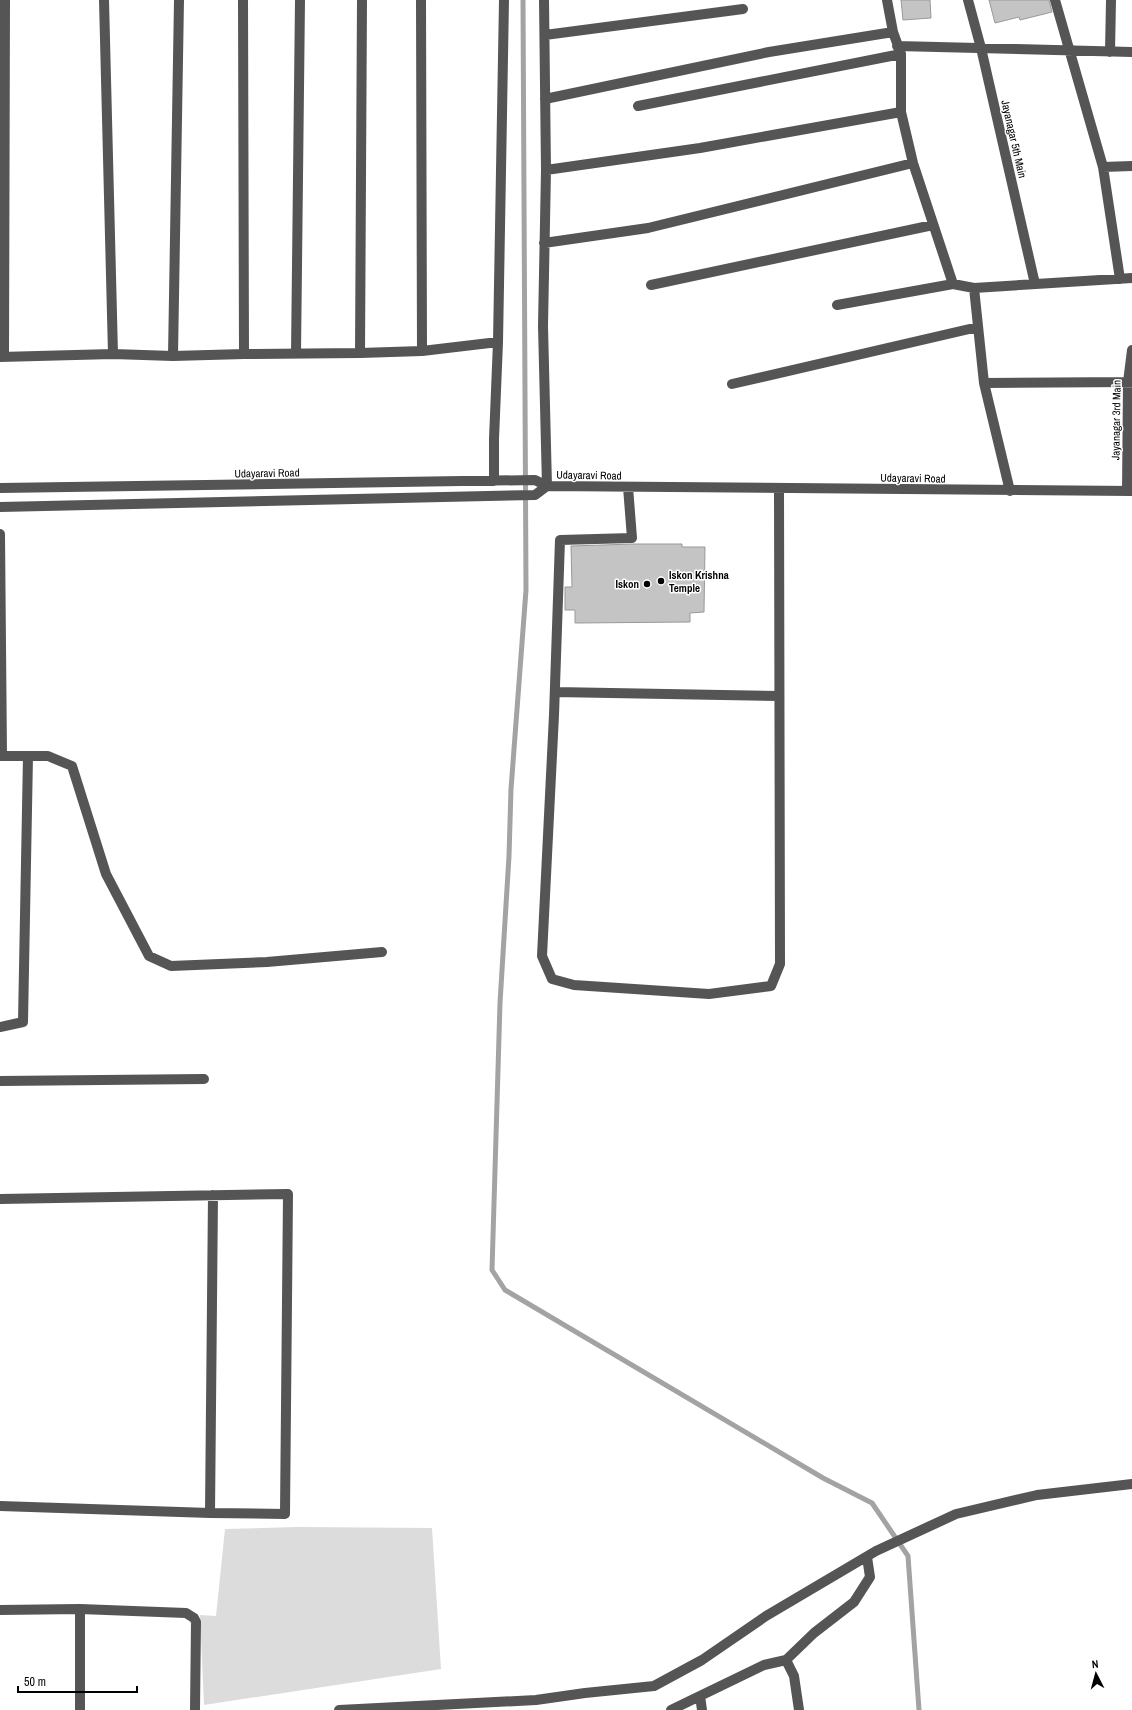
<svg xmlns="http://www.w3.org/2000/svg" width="1132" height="1710" font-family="'Archivo Narrow',sans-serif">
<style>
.green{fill:#dcdcdc}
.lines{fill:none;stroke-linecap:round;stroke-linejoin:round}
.stream{stroke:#a3a3a3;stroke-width:5}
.building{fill:#c4c4c4;stroke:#999}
.minor{stroke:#555;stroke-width:10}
.poi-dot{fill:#000;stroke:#fff;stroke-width:1.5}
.labels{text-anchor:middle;stroke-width:3;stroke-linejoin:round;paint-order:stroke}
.street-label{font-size:11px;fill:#000;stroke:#fff}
.poi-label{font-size:11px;font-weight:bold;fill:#000;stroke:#fff;text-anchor:start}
</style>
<rect width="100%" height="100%" fill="#fff"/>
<!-- green -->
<path class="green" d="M297,1527L432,1528L441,1669L204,1705L200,1615L216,1616L225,1529Z"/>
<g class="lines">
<!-- stream -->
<path class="stream" d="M523,0L526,590L511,789L509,856L500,1003L492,1270L505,1290L823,1478L872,1503L908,1556L919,1710"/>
</g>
<!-- building -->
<path class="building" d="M901,0H930L931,18L903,20Z
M989,0H1049L1052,12L1020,20L1019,17L995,23Z
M634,544H682V547H705L704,612L690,613V622L575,623V610H565V587H572L571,546Z"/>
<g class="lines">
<!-- minor -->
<path class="minor" d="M104,0L113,354
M243,0L244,354
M421,0L422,351
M544,0L546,170L543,326L547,486
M968,0L981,48L1035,284
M1055,0L1103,167L1132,166
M545,35L743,9
M897,46L1132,52
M1110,52L1111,0
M545,99L769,52L893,32
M638,106L901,54
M901,112L913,163L953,284L974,288L984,383L1132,382
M1103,167L1120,279
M546,170L700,148L901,112V54L893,32L887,0
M544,243L648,228L913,163
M651,285L933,225
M974,288L1132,278
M837,305L953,284
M498,342L504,0
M360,353L362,0
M296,354L300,0
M173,356L179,0
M0,357L113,354L173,356L244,354L360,353L422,351L498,342L494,439V481
M4,357L5,0
M984,383L1010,491
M732,384L978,327
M628,487L632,538L560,540L554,715L542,956L552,979L574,985L709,994L771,986L780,964L779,488
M0,488L535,480L547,486L1132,491
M1127,491L1128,382L1132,350
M0,507L535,495L547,486
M0,534L2,756
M555,692L779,696
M0,756H48L72,766L106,874L149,956L171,966L267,962L382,952
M0,1027L23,1022L28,756
M0,1081L204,1079
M0,1199L288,1194L285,1514L210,1513L0,1506
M210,1513L213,1195
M80,1609V1710
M0,1610L80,1609L186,1613L194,1618L196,1622L195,1710
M786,1660L814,1633L854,1602L870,1577L867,1557
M700,1696L702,1710
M339,1710L536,1700L585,1693L654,1686L702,1660L766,1616L876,1551L956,1514L1037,1495L1132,1484
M671,1710L764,1665L786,1660L794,1676L799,1710"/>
</g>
<!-- markers -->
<g class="poi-dot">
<circle cx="661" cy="581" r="4"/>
<circle cx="647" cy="584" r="4"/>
</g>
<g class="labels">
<!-- street labels -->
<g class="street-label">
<text transform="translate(1014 139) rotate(77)" y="4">Jayanagar 5th Main</text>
<text transform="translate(1116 420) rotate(-89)" y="4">Jayanagar 3rd Main</text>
<text transform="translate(267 473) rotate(-1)" y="4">Udayaravi Road</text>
<text transform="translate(589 475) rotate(1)" y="4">Udayaravi Road</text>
<text transform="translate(913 478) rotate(1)" y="4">Udayaravi Road</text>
</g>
<!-- poi labels -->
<g class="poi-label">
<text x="669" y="579">Iskon Krishna<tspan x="669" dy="13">Temple</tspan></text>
<text x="639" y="588" text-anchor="end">Iskon</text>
</g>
</g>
<!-- north arrow -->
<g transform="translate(1096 1674) rotate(354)" stroke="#ffffff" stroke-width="3" paint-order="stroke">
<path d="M0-3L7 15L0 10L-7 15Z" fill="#000000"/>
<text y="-6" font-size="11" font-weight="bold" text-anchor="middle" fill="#000000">N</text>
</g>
<!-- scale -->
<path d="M18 1686v6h119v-6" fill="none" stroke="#000000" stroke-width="2"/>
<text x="24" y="1686" font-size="12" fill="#000000" stroke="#ffffff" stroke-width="3" paint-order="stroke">50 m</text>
</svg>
